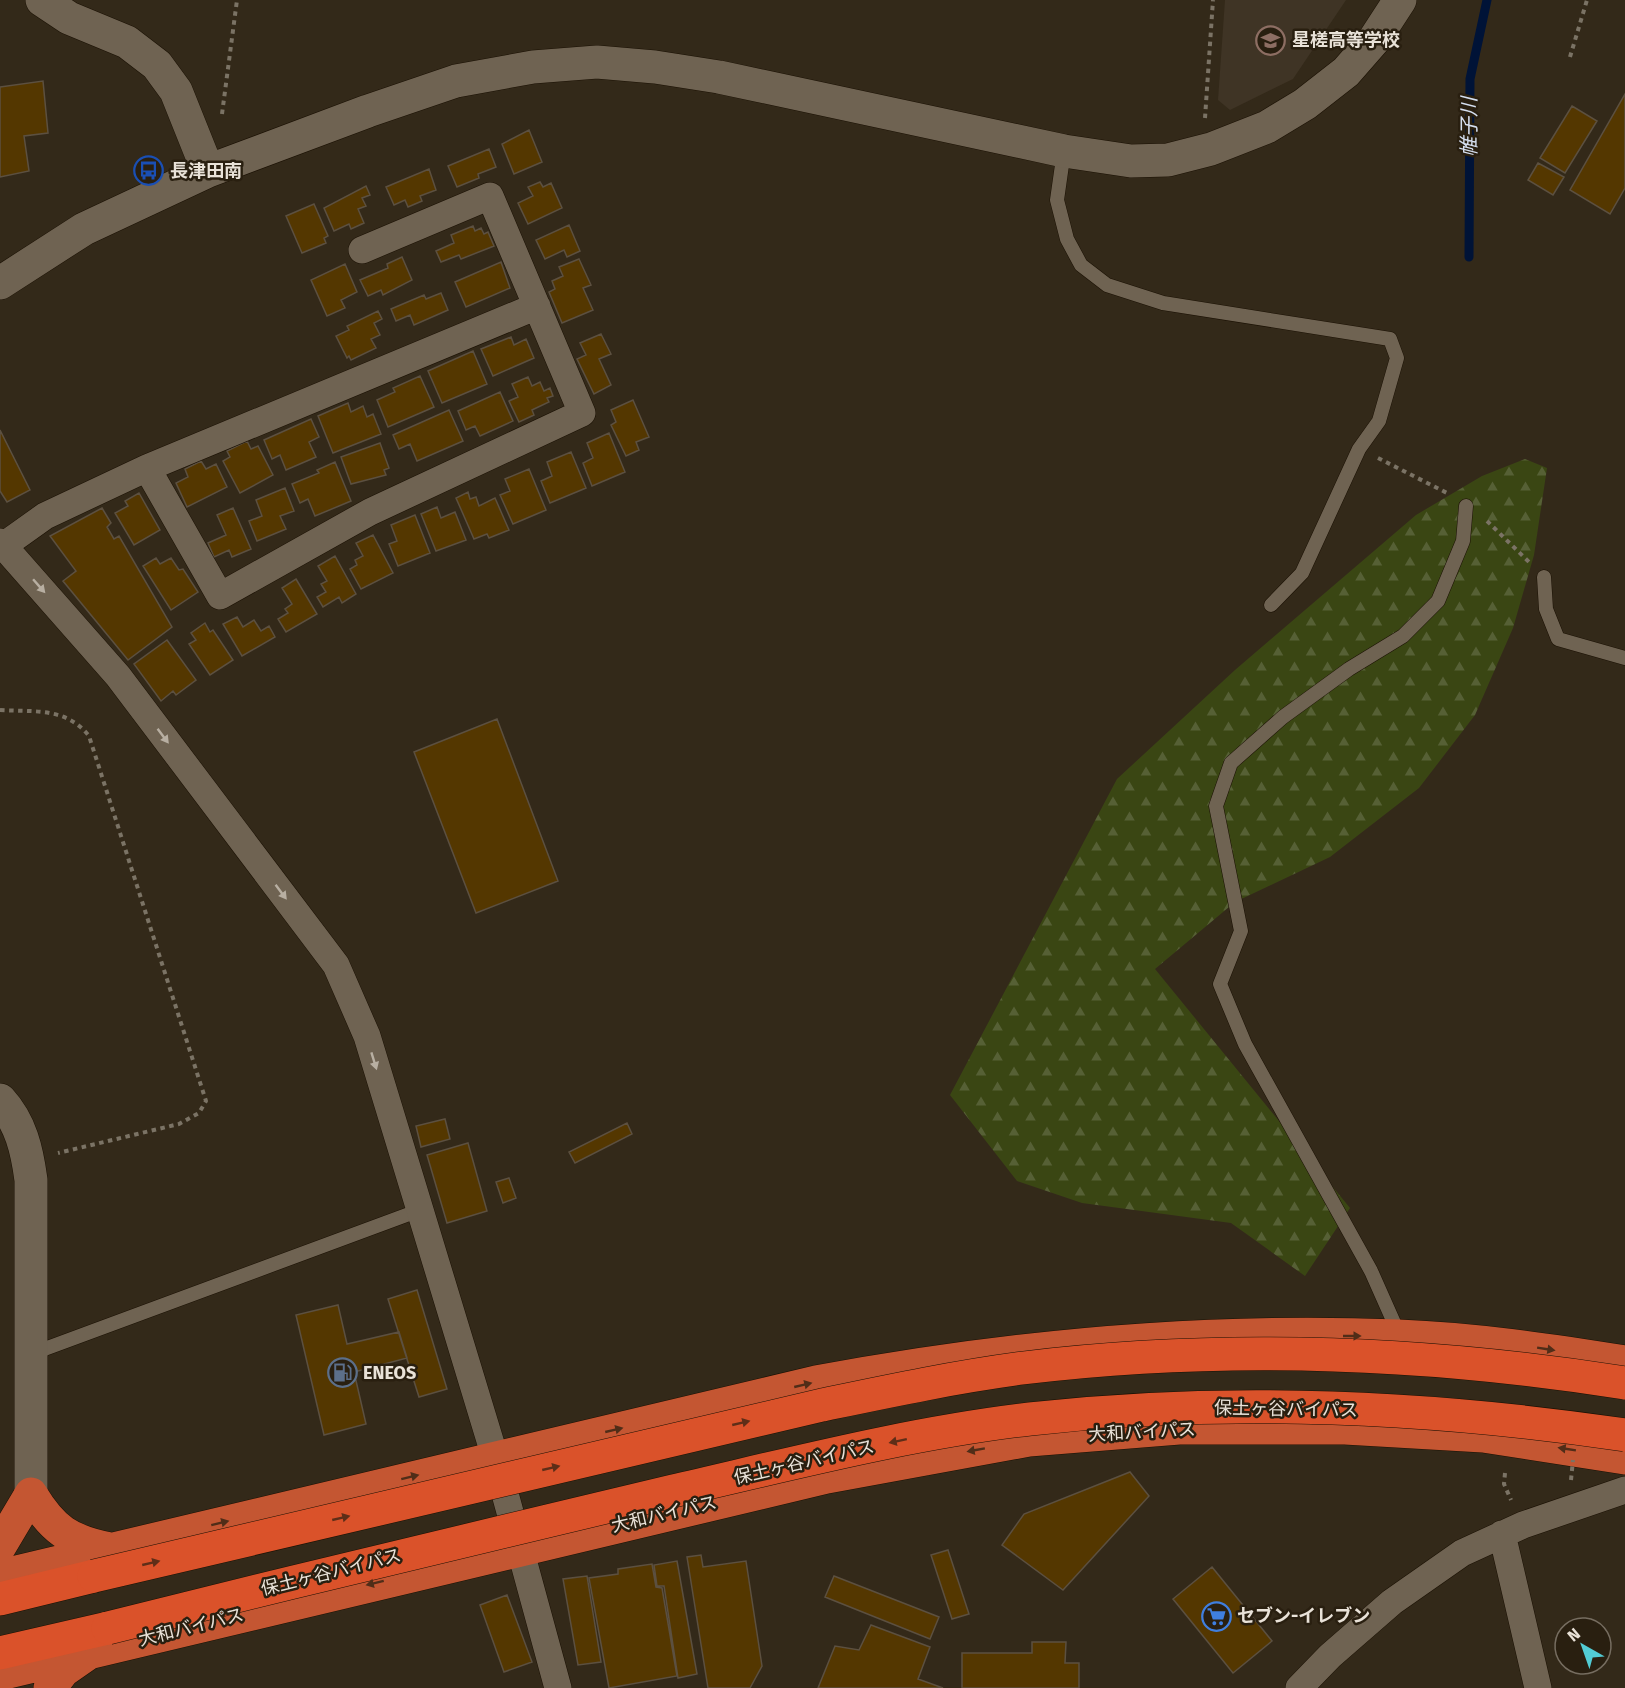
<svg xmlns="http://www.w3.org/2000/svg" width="1625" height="1688" font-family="'Fira Sans','Noto Sans JP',sans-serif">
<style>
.education{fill:#3f3425}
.forest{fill:url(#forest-firs)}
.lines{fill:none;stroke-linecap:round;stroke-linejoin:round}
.stream{stroke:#001337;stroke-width:9}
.building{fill:#543700;stroke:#5c5040;stroke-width:1.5}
.service-casing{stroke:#1b1104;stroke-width:15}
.minor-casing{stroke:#1b1104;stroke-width:28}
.tertiary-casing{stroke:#1b1104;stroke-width:34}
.trunk-casing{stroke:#1b1104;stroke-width:34}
.motorway-casing{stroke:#1b1104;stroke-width:34}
.path{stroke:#7b7365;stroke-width:4;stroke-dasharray:4.5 4.5;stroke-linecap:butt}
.service{stroke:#6f6352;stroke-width:14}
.minor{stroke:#6f6352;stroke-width:27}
.tertiary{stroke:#6f6352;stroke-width:33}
.trunk{stroke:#c45632;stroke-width:33}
.motorway{stroke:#da522a;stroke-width:33}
.motorway-bridge-casing{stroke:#1b1104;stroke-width:34;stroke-linecap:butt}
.path-bridge{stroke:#7b7365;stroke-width:4;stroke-dasharray:4.5 4.5;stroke-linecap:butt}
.motorway-bridge{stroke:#da522a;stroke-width:33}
.oneway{fill:#b8afa2}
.oneway2{fill:#502d18}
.oneway3{fill:#5e2e18}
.labels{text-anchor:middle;stroke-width:5;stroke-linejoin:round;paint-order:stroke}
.poi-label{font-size:18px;font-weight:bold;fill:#e9e2d8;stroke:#291f10;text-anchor:start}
.street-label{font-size:18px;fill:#e9e2d8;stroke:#291f10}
.water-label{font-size:20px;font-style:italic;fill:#d5dff0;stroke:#291f10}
</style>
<defs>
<pattern id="forest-firs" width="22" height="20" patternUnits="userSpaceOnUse" patternTransform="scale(1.5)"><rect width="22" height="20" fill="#3a4613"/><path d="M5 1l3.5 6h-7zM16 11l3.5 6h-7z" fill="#566035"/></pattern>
</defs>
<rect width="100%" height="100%" fill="#332919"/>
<!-- education -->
<path class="education" d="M1225,0H1346L1293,79L1230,110L1218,100Z"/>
<!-- forest -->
<path class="forest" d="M1525,459L1547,468L1534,555L1513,628L1475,715L1419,788L1330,857L1235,902L1155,969L1350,1208L1305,1276L1231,1223L1082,1203L1017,1181L950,1095L1117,779L1235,670L1416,515L1482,476Z"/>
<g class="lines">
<!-- stream -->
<path class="stream" d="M1469,257L1470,79L1487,0"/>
</g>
<!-- building -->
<path class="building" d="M43,81L48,133L24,136L29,171L0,177V87Z
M1625,94V188L1610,214L1570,190Z
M1572,106L1597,121L1565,173L1540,158Z
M529,130L542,162L514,174L502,144Z
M489,149L496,167L478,174L479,178L457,187L448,166Z
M1538,163L1564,177L1553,195L1528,180Z
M429,169L436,190L420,196L422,201L408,207L405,200L394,205L386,187Z
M540,182L543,187L551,183L562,208L528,224L518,203L533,196L528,187Z
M366,186L370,195L362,198L366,206L358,209L364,223L351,229L349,224L334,231L324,208Z
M314,204L328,236L324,238L326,243L302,253L286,216Z
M569,225L580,251L567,257L564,250L545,259L536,240Z
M473,226L475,231L481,228L484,234L488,232L494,246L461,259L459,255L441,262L436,251L454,243L451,235Z
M402,257L412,280L383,295L381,290L368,296L360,280L388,268L387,264Z
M579,259L591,285L583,288L593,310L562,323L549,292L555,289L552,281L563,276L559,267Z
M501,262L510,288L466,307L455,282Z
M345,264L357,292L341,300L345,308L327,316L311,280Z
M441,293L448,310L414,325L410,315L396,321L391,309L424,295L426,299Z
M378,311L382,319L374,323L380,335L371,339L376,348L351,360L349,356L347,358L336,336L349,330L347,326Z
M601,334L611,354L599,359L611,385L594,394L577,359L586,355L580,343Z
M511,337L514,345L526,339L534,358L493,376L481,349Z
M473,351L487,384L442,403L428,371Z
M420,376L434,407L388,427L377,400L395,392L393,388Z
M528,377L532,386L540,382L544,391L550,388L553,396L547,398L549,402L532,410L534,415L519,422L509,401L518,397L512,384Z
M500,392L513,421L480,436L475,426L466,430L458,411Z
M633,400L649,437L636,442L639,450L626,456L611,425L616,422L611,410Z
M348,403L351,412L363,406L367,417L373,414L381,434L333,453L318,416Z
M449,410L463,441L417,461L410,444L399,449L393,435Z
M311,419L319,437L309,442L316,457L286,470L280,455L272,459L264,440Z
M0,430L30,490L7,502L0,491Z
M609,433L625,472L592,486L583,463L593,458L587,443Z
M247,441L251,449L258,446L273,475L240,493L223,461L230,457L227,451Z
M380,443L389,468L384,470L386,475L351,484L341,457Z
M571,452L586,488L550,503L541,481L552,476L547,462Z
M201,461L206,469L216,464L227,487L187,507L176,483L188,477L185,469Z
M335,462L351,501L315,516L308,499L300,503L292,484L319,473L317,470Z
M529,469L546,510L513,524L500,495L510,491L505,479Z
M285,488L294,511L280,516L286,529L257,541L249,521L262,516L256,500Z
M468,492L470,499L476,497L479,506L495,498L509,530L489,538L487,534L474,539L456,498Z
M139,493L160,530L134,545L115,513L128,506L125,501Z
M437,507L441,518L455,512L466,540L436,551L421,514Z
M102,508L111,523L107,527L114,539L119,536L172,627L128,660L63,581L76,571L50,536Z
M233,508L251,549L232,557L229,550L214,557L208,543L226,535L217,515Z
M415,515L430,553L398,566L389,544L397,541L391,525Z
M373,535L393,573L361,589L350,569L357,565L355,560L363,556L356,543Z
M335,556L356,594L342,603L339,597L323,607L317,597L326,592L321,584L327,581L318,566Z
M156,558L160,564L171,558L179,570L183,569L198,592L171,610L143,566Z
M296,579L317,614L286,632L278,619L288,613L285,609L292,604L282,588Z
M237,617L243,627L254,620L261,631L269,626L275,637L242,656L223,624Z
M205,623L210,632L213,630L233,660L210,675L189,644L196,640L191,633Z
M167,640L196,680L176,695L173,691L161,701L134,664Z
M497,719L558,881L476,913L414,752Z
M445,1119L450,1139L421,1147L416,1126Z
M627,1123L632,1134L575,1163L569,1152Z
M468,1143L487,1211L447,1223L427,1155Z
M509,1178L516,1198L503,1203L496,1182Z
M417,1290L447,1389L419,1397L388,1299Z
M338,1305L347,1344L399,1332L407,1358L354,1372L366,1424L324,1435L296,1315Z
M1130,1472L1149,1496L1063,1590L1002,1545L1024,1514Z
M948,1550L969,1614L952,1619L931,1555Z
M701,1555L703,1567L746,1561L762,1666L750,1688H708L687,1557Z
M677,1561L697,1674L678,1678L664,1586H657L654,1565Z
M652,1564L656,1587L662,1588L677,1676L609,1688L589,1578L618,1574V1569Z
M1212,1567L1272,1641L1233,1673L1173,1599Z
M587,1576L601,1662L578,1665L563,1579Z
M834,1576L939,1617L930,1639L825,1597Z
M507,1595L532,1662L504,1672L480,1605Z
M871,1625L930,1647L918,1679L943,1688H818L835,1646L859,1650Z
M1032,1642H1066L1065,1663H1079V1688H962V1653H1032Z"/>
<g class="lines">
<defs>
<path id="service" d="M1064,151L1057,200L1067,239L1081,265L1107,285L1163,303L1390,339L1397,358L1379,421L1359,449L1302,573L1271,605
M1544,577L1546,609L1558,639L1625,658
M1399,1334L1371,1271L1245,1044L1220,984L1241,931L1216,806L1231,763L1283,717L1349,669L1403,636L1438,601L1463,541L1466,506
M31,1354L420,1210"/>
<path id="minor" d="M147,468L220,596L370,512L582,413L490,196L362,250
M0,542L118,676L336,965L367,1036L420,1210L495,1457L558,1688
M3,546L45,516L147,468L537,306
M1502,1534L1538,1688
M1299,1688L1330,1656L1392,1602L1462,1553L1523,1525L1625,1490"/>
<path id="tertiary" d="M42,0L69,18L127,42L157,65L176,91L208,171
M0,283L84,229L208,171L368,111L456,81L533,67L597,62L655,67L719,77L1064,151L1131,161L1168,160L1211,149L1267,127L1305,104L1346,72L1374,40L1400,0
M0,1100C21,1123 27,1150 31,1180V1494"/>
<path id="trunk" d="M0,1546L31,1494C53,1530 69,1541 110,1549
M0,1576L816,1382C1009,1346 1204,1328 1399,1336C1475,1339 1550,1350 1625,1362
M0,1674L827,1477L1029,1440L1179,1428H1345L1483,1436L1625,1458
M50,1688L63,1671L86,1655"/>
<path id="motorway" d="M0,1599L94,1576
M0,1653L108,1628"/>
</defs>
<!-- service casing -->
<use href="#service" class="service-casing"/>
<!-- minor casing -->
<use href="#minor" class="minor-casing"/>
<!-- tertiary casing -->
<use href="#tertiary" class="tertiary-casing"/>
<!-- trunk casing -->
<use href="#trunk" class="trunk-casing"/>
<!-- motorway casing -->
<use href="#motorway" class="motorway-casing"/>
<!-- path -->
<path class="path" d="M1570,57L1587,0
M222,114L237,0
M1205,118L1213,0
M1378,458L1449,494
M1487,521L1529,562
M0,710C34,712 66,707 89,736L206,1101L199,1113L179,1124L58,1153
M1505,1473L1504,1484L1511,1500"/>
<!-- service -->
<use href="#service" class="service"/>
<!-- minor -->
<use href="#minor" class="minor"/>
<!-- tertiary -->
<use href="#tertiary" class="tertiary"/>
<!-- trunk -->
<use href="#trunk" class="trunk"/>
<!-- motorway -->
<use href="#motorway" class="motorway"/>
<defs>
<path id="motorway-bridge" d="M94,1576L822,1405C889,1391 955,1377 1023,1368C1222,1344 1428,1352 1625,1383
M108,1628C296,1581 484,1535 673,1491C791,1464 910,1433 1030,1419C1228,1397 1428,1406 1625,1435"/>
</defs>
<!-- motorway-bridge casing -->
<use href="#motorway-bridge" class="motorway-bridge-casing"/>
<!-- path-bridge -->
<path class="path-bridge" d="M1571,1480L1573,1460"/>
<!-- motorway-bridge -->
<use href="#motorway-bridge" class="motorway-bridge"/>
</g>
<!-- one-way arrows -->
<defs><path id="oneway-solid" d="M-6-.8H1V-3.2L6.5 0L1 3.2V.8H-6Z" transform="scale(1.5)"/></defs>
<g class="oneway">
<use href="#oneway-solid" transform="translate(39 586) rotate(49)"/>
<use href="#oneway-solid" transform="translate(163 736) rotate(53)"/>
<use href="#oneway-solid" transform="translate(281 892) rotate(53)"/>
<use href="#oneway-solid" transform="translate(374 1061) rotate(73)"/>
</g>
<g class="oneway2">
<use href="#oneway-solid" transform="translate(1352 1336)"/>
<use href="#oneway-solid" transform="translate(1546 1349) rotate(9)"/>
<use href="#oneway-solid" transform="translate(803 1385) rotate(-13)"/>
<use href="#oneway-solid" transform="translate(614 1430) rotate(-13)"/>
<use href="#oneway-solid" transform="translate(1567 1449) rotate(-171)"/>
<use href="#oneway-solid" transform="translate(976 1450) rotate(170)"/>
<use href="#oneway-solid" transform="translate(410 1477) rotate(-14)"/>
<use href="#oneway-solid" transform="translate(220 1523) rotate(-14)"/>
<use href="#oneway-solid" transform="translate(375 1583) rotate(166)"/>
</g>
<g class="oneway3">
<use href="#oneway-solid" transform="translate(741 1423) rotate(-13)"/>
<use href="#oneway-solid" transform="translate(898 1441) rotate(168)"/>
<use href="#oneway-solid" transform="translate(551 1468) rotate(-13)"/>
<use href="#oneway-solid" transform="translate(341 1518) rotate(-13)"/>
<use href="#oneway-solid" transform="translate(151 1563) rotate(-13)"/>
</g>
<!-- icons -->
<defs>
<symbol id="school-ring" viewBox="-11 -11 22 22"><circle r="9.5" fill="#291f10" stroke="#8d6e63" stroke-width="1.5"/><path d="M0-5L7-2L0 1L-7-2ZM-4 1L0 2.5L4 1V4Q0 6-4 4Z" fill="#8d6e63"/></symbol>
<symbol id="bus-ring" viewBox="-11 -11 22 22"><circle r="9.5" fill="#291f10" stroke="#1a4fb4" stroke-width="1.5"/><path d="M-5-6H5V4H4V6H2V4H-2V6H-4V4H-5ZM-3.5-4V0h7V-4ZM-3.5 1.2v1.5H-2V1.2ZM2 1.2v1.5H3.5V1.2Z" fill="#1a4fb4"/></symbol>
<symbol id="fuel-ring" viewBox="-11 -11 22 22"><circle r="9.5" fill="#291f10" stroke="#5c6f8a" stroke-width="1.5"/><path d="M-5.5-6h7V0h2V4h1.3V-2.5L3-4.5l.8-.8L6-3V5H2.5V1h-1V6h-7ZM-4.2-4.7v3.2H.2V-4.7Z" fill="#5c6f8a"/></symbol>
<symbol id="supermarket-ring" viewBox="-11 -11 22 22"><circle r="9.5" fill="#291f10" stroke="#3f7fe0" stroke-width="1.5"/><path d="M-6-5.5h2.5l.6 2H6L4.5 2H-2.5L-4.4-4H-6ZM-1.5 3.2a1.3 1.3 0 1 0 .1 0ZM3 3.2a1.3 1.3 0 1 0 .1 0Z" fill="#3f7fe0"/></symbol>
</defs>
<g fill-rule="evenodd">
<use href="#school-ring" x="1254" y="24" width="33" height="33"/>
<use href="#bus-ring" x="132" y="154" width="33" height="33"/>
<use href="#fuel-ring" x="326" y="1356" width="33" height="33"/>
<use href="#supermarket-ring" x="1200" y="1600" width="33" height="33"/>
</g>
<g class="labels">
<!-- poi labels -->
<g class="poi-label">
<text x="1292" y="46">星槎高等学校</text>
<text x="170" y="177">長津田南</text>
<text x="363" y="1379">ENEOS</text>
<text x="1237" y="1622">セブン-イレブン</text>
</g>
<!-- street labels -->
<g class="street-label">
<text transform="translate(1286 1409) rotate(1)" y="6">保土ヶ谷バイパス</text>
<text transform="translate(1142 1432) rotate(-3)" y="6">大和バイパス</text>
<text transform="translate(804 1462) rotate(-13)" y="6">保土ヶ谷バイパス</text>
<text transform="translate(664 1514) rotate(-13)" y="6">大和バイパス</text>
<text transform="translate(331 1572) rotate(-14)" y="6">保土ヶ谷バイパス</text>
<text transform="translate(191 1627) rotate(-14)" y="6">大和バイパス</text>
</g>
<!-- water labels -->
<g class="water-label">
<text transform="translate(1469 127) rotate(-90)" y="7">帷子川</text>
</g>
</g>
<!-- north arrow -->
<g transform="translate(1583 1646) rotate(320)"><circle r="28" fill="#291f10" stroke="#766d60" stroke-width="1.5"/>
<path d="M0-4.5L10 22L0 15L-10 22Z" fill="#52ccd5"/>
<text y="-9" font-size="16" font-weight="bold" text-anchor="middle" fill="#e9e2d8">N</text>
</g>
</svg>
